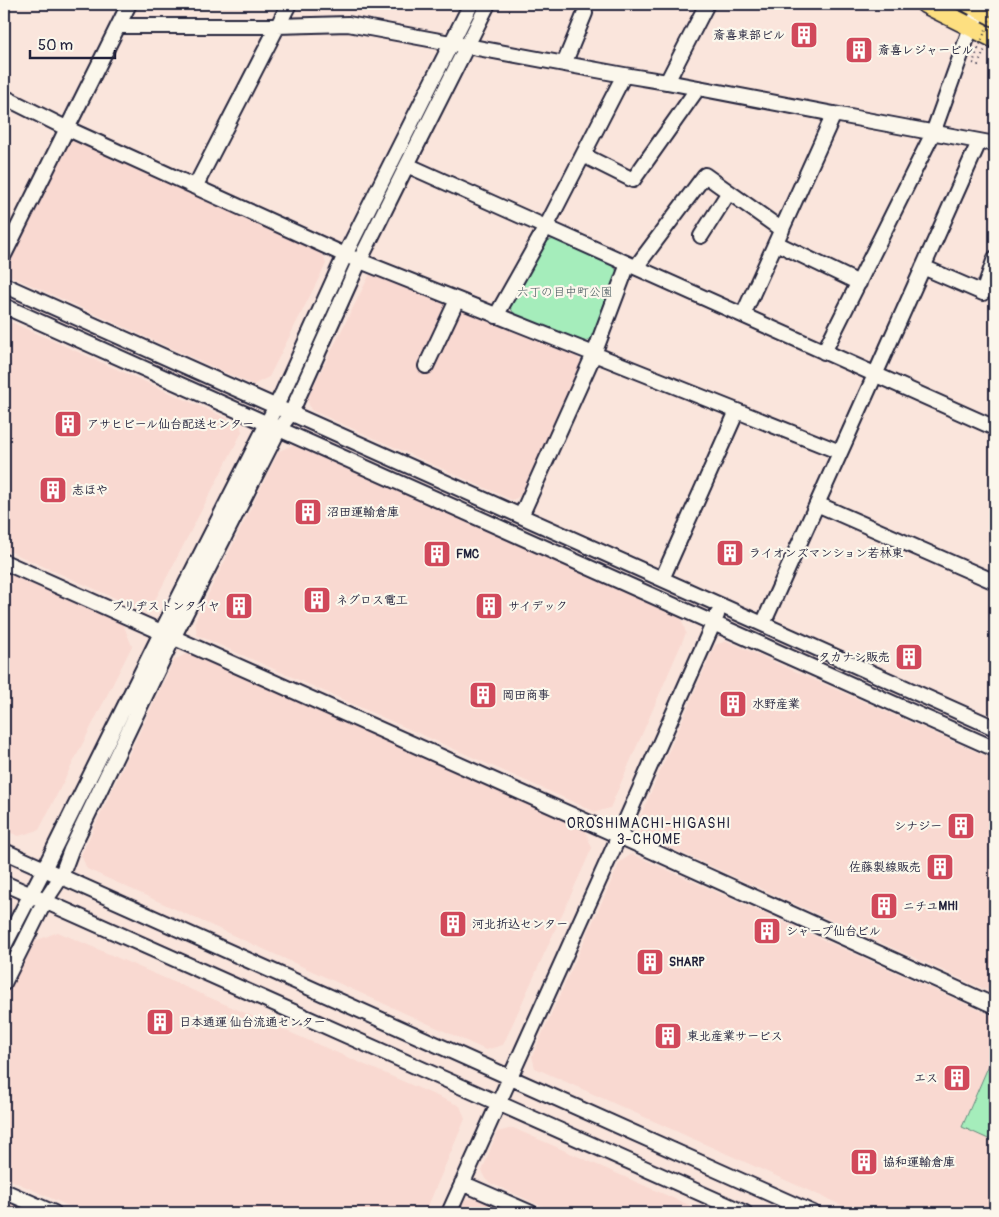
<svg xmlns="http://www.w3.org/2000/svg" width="999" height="1217" font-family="Pangolin,'Klee One',sans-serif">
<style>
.built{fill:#f9d9d1}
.green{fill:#a5edbb;stroke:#64887b}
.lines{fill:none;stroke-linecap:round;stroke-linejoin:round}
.minor-casing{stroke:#22223b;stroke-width:18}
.major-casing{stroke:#22223b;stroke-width:21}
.path{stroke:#22223b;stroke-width:2;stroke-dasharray:1 4;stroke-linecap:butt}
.minor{stroke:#fbf7ec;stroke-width:14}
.major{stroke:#fddf80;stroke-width:18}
.path-bridge{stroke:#22223b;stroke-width:2;stroke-dasharray:1 4;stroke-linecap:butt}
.labels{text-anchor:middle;stroke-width:4.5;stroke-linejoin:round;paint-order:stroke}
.poi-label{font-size:12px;font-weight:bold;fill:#22223b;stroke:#fbf7ec;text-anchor:start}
.park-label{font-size:12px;fill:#43555b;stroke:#fbf7ec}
.neighbourhood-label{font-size:14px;letter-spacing:1px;fill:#22223b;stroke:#fbf7ec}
</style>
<rect width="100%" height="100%" fill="#fae5dc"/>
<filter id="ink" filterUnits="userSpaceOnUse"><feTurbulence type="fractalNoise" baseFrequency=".02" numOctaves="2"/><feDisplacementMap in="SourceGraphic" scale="10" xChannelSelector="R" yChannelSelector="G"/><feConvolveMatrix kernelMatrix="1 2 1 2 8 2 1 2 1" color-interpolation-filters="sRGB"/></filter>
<g filter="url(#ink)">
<!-- built -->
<path class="built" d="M67,134L321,249L326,264L269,377L253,385L4,273V266Z
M371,272L574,351L582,365L523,495L512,500L311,410L307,399Z
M4,319L240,424L242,432L153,604L140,609L4,549Z
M293,445L680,615L686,633L610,808L596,812L197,635L195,621L279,451Z
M4,572L123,624L132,646L39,830L19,836L4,830Z
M727,641L995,760V994L642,835L637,824L715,645Z
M188,653L585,830L592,848L503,1045L486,1050L87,869L81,855L174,660Z
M632,854L995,1017V1051L962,1126L995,1142V1213H859L535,1068L532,1056L620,862Z
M58,932L460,1106L465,1119L425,1213H84L4,1177V996L30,943Z
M513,1128L707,1213H557L488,1182L482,1171L497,1132Z
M478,1197L516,1213H457L463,1200Z
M4,1201L32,1213H4Z"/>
<!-- green -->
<path class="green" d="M555,239L613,264L618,274L592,339L580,344L516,317L510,307L543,242Z
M995,1051V1142L962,1127Z"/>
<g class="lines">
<defs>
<path id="minor" d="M118,26H277L348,24L624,75L667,82L834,114L743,315
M564,64L585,13
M667,82L707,4
M4,97L66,128L345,255L594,354L521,516
M834,114L995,144
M583,155L633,180L698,88
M407,165L995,428
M195,187L289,4
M701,236L729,192
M776,243L859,283
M4,255L129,4
M628,264L594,354L840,452
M636,267L705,175L782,230
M923,267L983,293L995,258
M4,285L995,728
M4,306L995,749
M496,316L546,227L624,75
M824,352L933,133L971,27L983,4
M426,366L457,300
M817,504L995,582
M4,562L619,836L995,1006
M662,579L737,411
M763,624L875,375L979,142
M4,851L813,1213
M4,883L745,1213
M4,946L44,869L161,633L283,392L345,255L471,4
M4,983L45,901L61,877L71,850L173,638L279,429L291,413L359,262L407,165L488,4
M462,1183L531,1213
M4,1191L54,1213
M449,1213L619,836L717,615"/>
<path id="major" d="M925,4L995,39
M970,4L995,17"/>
</defs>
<!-- minor casing -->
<use href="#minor" class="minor-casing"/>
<!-- major casing -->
<use href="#major" class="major-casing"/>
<!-- path -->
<path class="path" d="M978,49L973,63L978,65L985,49"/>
<!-- minor -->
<use href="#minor" class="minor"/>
<!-- major -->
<use href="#major" class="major"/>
<!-- path-bridge -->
<path class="path-bridge" d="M978,49L995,7"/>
</g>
</g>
<!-- icons -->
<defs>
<symbol id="building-square" viewBox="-11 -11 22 22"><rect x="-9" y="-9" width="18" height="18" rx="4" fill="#d1495b" stroke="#fbf7ec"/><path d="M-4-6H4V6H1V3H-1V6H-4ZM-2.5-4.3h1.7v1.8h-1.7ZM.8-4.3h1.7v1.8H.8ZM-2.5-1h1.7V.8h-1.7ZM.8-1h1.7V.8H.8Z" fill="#fff"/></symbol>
</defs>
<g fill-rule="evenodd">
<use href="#building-square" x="788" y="19" width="32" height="32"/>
<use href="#building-square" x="843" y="34" width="32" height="32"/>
<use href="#building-square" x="52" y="408" width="32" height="32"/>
<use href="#building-square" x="37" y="474" width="32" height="32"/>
<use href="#building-square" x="292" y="496" width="32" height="32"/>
<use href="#building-square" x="714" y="537" width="32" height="32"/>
<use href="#building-square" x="421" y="538" width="32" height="32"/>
<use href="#building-square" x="301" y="584" width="32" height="32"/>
<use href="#building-square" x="223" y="590" width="32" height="32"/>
<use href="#building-square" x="473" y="590" width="32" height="32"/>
<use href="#building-square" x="893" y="641" width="32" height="32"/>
<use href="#building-square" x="467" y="679" width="32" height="32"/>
<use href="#building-square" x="717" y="688" width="32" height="32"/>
<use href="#building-square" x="945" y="810" width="32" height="32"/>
<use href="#building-square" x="924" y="851" width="32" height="32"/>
<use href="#building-square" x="868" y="890" width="32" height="32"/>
<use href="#building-square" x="437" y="908" width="32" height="32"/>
<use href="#building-square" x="751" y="915" width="32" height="32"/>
<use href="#building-square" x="634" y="946" width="32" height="32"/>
<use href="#building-square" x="144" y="1006" width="32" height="32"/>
<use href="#building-square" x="652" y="1020" width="32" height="32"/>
<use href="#building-square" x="941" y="1062" width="32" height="32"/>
<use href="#building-square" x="848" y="1146" width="32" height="32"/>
</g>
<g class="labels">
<!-- poi labels -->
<g class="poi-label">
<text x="785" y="39" text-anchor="end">斎喜東部ビル</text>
<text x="878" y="54">斎喜レジャービル</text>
<text x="87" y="428">アサヒビール仙台配送センター</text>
<text x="72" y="494">志ほや</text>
<text x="327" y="516">沼田運輸倉庫</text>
<text x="749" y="557">ライオンズマンション若林東</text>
<text x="456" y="558">FMC</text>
<text x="336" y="604">ネグロス電工</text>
<text x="220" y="610" text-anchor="end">ブリヂストンタイヤ</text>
<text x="508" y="610">サイデック</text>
<text x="890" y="661" text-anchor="end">タカナシ販売</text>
<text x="502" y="699">岡田商事</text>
<text x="752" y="708">水野産業</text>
<text x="942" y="830" text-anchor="end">シナジー</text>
<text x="921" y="871" text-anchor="end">佐藤製線販売</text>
<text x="903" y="910">ニチユMHI</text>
<text x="472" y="928">河北折込センター</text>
<text x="786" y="935">シャープ仙台ビル</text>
<text x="669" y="966">SHARP</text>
<text x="179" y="1026">日本通運 仙台流通センター</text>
<text x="687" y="1040">東北産業サービス</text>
<text x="938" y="1082" text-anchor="end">エス</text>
<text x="883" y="1166">協和運輸倉庫</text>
</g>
<!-- park labels -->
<g class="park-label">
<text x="565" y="296">六丁の目中町公園</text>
</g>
<!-- neighbourhood labels -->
<g class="neighbourhood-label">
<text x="649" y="828">OROSHIMACHI-HIGASHI<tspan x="649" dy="16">3-CHOME</tspan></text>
</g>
</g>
<!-- margin -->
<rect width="999" height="1217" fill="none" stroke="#fbf7ec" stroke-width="20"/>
<rect x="10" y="10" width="979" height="1197" fill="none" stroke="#22223b" stroke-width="2" filter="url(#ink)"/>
<!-- scale -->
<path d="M30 50v8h85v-8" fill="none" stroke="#22223b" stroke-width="2.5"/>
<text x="38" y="50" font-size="15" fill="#22223b" stroke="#fbf7ec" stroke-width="4" paint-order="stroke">50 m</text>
</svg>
